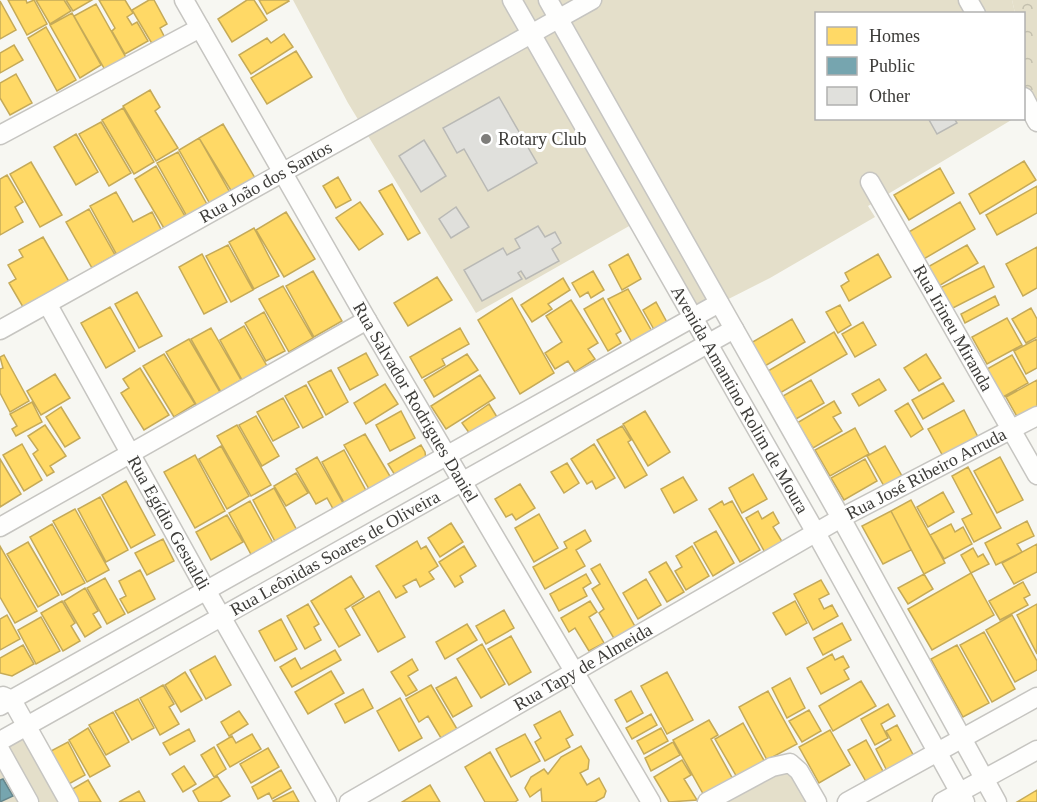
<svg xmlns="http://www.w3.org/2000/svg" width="1037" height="802" font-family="Georgia,serif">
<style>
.forest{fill:url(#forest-crowns)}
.park{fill:#e4dfca}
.homes{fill:#ffd966;stroke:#c5aa58;stroke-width:1.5}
.public{fill:#76a5af;stroke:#65868c;stroke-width:1.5}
.building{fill:#e0e0dc;stroke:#b9b9b5;stroke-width:1.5}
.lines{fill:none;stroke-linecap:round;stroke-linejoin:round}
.minor-casing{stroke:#c6c5c1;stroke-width:21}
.minor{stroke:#fefefd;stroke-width:18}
.poi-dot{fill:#7e7d7a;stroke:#fff;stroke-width:2}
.labels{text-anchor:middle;stroke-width:6;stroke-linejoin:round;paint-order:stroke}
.poi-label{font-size:18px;fill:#3d3c39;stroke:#fff;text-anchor:start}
.street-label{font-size:18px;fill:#3d3c39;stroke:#fff}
</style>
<defs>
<pattern id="forest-crowns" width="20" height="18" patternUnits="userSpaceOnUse" patternTransform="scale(1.5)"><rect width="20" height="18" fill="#e4dfca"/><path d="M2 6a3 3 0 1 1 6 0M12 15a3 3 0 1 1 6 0" fill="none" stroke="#c4c0ae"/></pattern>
</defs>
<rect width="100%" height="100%" fill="#f7f7f2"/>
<!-- forest -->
<path class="forest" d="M1012,0H1037V125L1024,109V14L1015,13Z"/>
<!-- park -->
<path class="park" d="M293,0H1012L1015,13L816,14V118L1013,119L868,206L875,217L770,278L693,317L638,221L476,313L348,103Z
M26,729L66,802H0V743Z
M790,763L817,802H707Z"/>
<!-- homes -->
<path class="homes" d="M8,0H26L27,3L34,0L47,24L27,35Z
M36,0H64L71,11L50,24Z
M66,0H92L73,11Z
M99,0H125L133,13L127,17L132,25L137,22L148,41L125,54L112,31L115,28Z
M149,0H154L167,24L160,28L166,40L154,47L132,10Z
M247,0H254L267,20L232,42L218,19Z
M259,0H288L289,1L267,14Z
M0,1L16,30L0,39Z
M96,4L129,63L108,75L74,16Z
M72,13L101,65L80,78L50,25Z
M46,27L76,80L57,91L28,38Z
M284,34L293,47L251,74L239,55L267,38L271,43Z
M14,45L23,60L0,73V53Z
M296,51L312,77L267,104L251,78Z
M16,74L32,103L10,115L0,98V83Z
M150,90L160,107L155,111L178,148L156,161L123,106Z
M123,108L154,162L134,174L102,120Z
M101,122L131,173L109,186L79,134Z
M223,124L258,183L235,197L199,138Z
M76,134L98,172L76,185L54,147Z
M199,138L233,198L213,209L179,150Z
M178,152L209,208L189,220L157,163Z
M1024,161L1036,180L980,214L969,194Z
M31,162L62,215L40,227L10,174Z
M156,166L186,218L165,230L135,179Z
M940,168L954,193L909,220L894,195Z
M7,175L23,202L15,207L23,222L0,235V179Z
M338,177L351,200L336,208L323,186Z
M392,184L420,233L408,240L379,191Z
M1037,186V213L997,235L986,215Z
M116,192L133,222L152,212L163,233L118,257L90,206Z
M360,202L383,234L359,250L336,218Z
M960,202L975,229L922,260L907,233Z
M89,209L115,255L92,268L66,222Z
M286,212L315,259L284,277L256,230Z
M254,228L279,276L254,289L229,242Z
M43,237L71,285L52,296L50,292L23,307L9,283L16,279L8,265L23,257L19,250Z
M228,245L253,290L231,302L206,256Z
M967,245L978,263L937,287L926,268Z
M1037,247V288L1023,296L1006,264Z
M202,254L227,302L204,314L179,267Z
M628,254L641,279L622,290L609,265Z
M878,254L891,277L849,301L841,286L849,281L845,273Z
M984,266L994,287L949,310L938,289Z
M313,271L342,321L314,337L286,286Z
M593,271L604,290L591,298L588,292L580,297L572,283Z
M437,277L452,300L408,326L394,303Z
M563,278L570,290L548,304L552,309L532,322L521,305Z
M283,286L313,338L289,352L259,299Z
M628,289L654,335L634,346L608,299Z
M137,292L162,336L139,348L115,304Z
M995,296L999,305L965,323L961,314Z
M512,298L554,373L520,394L478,320Z
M603,298L621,331L616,334L621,343L608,351L584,309Z
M571,300L598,343L588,349L595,359L575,372L568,361L555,369L545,353L562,342L546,316Z
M656,302L669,326L656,333L643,310Z
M840,305L851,325L838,333L826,312Z
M110,307L135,351L106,368L81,323Z
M1031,308L1037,319V337L1026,343L1012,319Z
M264,312L285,351L266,361L245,323Z
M1007,318L1022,345L987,364L972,337Z
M792,319L805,342L765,366L751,343Z
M863,322L876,345L855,357L842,334Z
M244,326L271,373L246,387L220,340Z
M211,328L241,380L221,392L191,339Z
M460,328L469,344L442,359L445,365L422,378L410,357Z
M834,332L847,354L780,393L768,371Z
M189,339L220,392L197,406L166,352Z
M1037,339V368L1026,374L1014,351Z
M366,353L378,375L350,390L338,368Z
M164,354L195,404L174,417L143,366Z
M467,354L478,370L434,397L424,380Z
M926,354L941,378L919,391L904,368Z
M4,355L29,401L10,412L0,393V369L3,368L0,357Z
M1012,355L1028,383L1003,397L987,369Z
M140,368L169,415L144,430L121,393L129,388L123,379Z
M331,370L348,402L326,415L308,382Z
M55,374L70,398L41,415L27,391Z
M480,375L495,398L446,429L431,406Z
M879,379L886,390L859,406L852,394Z
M811,380L824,403L796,419L783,396Z
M1037,380V410L1019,420L1006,397Z
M943,383L954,401L923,419L912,400Z
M385,384L398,404L366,424L354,403Z
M306,385L323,417L303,428L285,396Z
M283,398L299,427L273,441L257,412Z
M834,401L841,413L833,417L842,431L813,448L797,423Z
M32,402L42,422L16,436L12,429L17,426L10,414Z
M908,403L923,429L911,437L895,411Z
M489,404L500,422L470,434L462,423Z
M61,407L80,438L65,447L46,417Z
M964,410L979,439L944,458L928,429Z
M401,411L415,438L390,451L376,425Z
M645,411L670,452L648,466L623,424Z
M256,416L279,456L262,466L239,425Z
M45,425L66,456L50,466L54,472L47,476L33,454L38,450L28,436Z
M237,425L271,485L251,496L217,436Z
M622,426L631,440L628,442L647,475L625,488L597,440Z
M855,428L869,454L830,476L815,450Z
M365,434L394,483L373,496L344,445Z
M22,444L42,480L24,491L3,455Z
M594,444L615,478L596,489L592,481L587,484L571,459Z
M421,445L425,452L426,460L398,480L388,464Z
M221,446L249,496L227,509L199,459Z
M885,446L902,476L884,486L867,456Z
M344,450L370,498L348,510L322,462Z
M195,455L225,511L195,528L164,472Z
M317,457L347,510L337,516L327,498L316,504L296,469Z
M1000,457L1023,500L997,513L974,471Z
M0,459L21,494L0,507Z
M865,459L877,481L844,500L831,478Z
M567,463L579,483L564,493L551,472Z
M968,467L1001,528L974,542L962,519L972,514L952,476Z
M296,473L308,493L286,506L274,486Z
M753,474L767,499L742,513L729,488Z
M683,477L697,500L674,513L661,489Z
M126,481L155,535L131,548L102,495Z
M520,484L535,508L516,520L512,514L506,517L495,499Z
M274,488L300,536L278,547L253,500Z
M943,492L954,512L928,527L917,507Z
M100,497L128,550L106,562L78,509Z
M911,500L945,563L924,574L891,511Z
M250,501L273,543L254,560L229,513Z
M722,501L724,505L732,501L760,550L740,562L709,509Z
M75,509L109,570L87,582L53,521Z
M758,511L762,519L773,512L779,523L773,527L786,548L768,558L746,518Z
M891,511L911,550L883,564L862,526Z
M539,514L558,548L534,562L515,528Z
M227,515L243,542L211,560L196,532Z
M1027,521L1034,536L1017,544L1022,552L996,565L985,543Z
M451,523L463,542L440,557L428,538Z
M52,524L85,583L62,595L30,537Z
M951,524L955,532L963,527L972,544L944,559L930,535Z
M585,530L591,541L576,550L585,566L545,589L533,567L567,548L564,542Z
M716,531L734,563L713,576L694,543Z
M163,539L174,561L147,575L135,553Z
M417,541L421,549L426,546L438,566L429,572L434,579L420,587L416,579L403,586L407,592L396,598L376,566Z
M28,542L59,595L38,607L7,554Z
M1037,544V572L1014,584L1002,563Z
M0,546L37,611L15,623L0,597Z
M464,546L476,566L460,576L463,582L455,587L439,562Z
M692,546L709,576L686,590L675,571L682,567L676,556Z
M973,548L978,557L983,554L989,564L971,573L961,555Z
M666,562L684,592L667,602L649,572Z
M600,564L637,630L616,642L599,613L604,609L592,589L600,584L591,569Z
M140,570L155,599L128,613L120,599L126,596L119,581Z
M971,573L994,615L932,650L908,609Z
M586,574L591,583L583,588L587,596L559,611L550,594Z
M924,574L933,589L908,604L898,588Z
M351,576L364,597L345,609L360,635L339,647L311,601Z
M105,578L125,614L107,624L87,588Z
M646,579L661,605L638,619L623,593Z
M821,580L829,594L819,599L824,609L832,605L838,616L813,630L794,594Z
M1023,582L1030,595L1024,598L1028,605L1000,620L989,601Z
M85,588L98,611L93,614L101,627L85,637L64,601Z
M379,591L405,637L378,652L352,607Z
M62,601L75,623L71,626L80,641L63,651L41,613Z
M590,601L597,612L589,617L604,643L589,651L575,628L569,632L561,618Z
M795,601L807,623L786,635L773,613Z
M308,604L319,624L314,627L321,640L305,649L287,616Z
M1037,604V654L1017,615Z
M504,610L514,628L486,644L476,626Z
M7,615L20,639L0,650V619Z
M1012,615L1037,661V670L1015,682L986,630Z
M41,617L60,651L36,664L18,630Z
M281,619L297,649L275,661L259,631Z
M842,623L851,640L823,655L814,638Z
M467,624L477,640L445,659L436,642Z
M984,632L1015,689L992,702L960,645Z
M511,636L531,672L509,685L488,649Z
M482,644L505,684L481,698L457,659Z
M23,645L34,664L12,676L0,673V658Z
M957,645L989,703L963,717L931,659Z
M335,650L341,660L292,687L280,667L295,658L301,669Z
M832,654L835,660L843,656L849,667L844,670L849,679L821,694L807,668Z
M215,656L231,685L206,699L190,670Z
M412,659L418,670L408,676L417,690L406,696L391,672Z
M331,671L344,693L308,714L295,692Z
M185,672L202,700L181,712L165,685Z
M667,672L693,720L667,734L641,686Z
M456,677L472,706L453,717L436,688Z
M790,678L805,708L787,718L772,688Z
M861,681L876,706L833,731L819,706Z
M163,685L174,704L169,707L179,724L160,735L140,698Z
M431,685L457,729L441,738L428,716L419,722L406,699Z
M363,689L373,708L345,723L335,704Z
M631,691L643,713L627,722L615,700Z
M768,691L797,744L767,760L739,707Z
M400,698L422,738L399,751L377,711Z
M138,699L154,728L132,740L115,711Z
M888,704L895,716L881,724L888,738L875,745L861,719Z
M809,710L821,731L802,742L789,721Z
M239,711L248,724L229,736L221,722Z
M560,711L573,735L566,739L570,747L545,761L535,742L541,738L534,725Z
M113,712L129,742L106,755L89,725Z
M651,714L657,725L632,739L626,728Z
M709,720L718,735L711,739L735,783L706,799L673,740Z
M743,723L766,764L738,779L715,739Z
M897,725L916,760L889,775L876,749L891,740L886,731Z
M88,728L110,766L90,777L69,740Z
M661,728L668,741L644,754L637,741Z
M189,729L195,741L170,755L163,743Z
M830,730L850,765L819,783L799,747Z
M252,734L261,749L230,767L217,745L232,736L236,743Z
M525,734L540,761L511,777L496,749Z
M866,740L885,775L868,785L848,750Z
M68,742L85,775L67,785L49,752Z
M673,742L680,755L651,771L645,758Z
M581,746L589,760L588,769L580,773L587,785L599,778L606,791L604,797L595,802H542L541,789L530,797L525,788L531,777L544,769L548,774L561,757Z
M214,747L226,769L214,777L201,755Z
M268,748L279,767L251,783L240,764Z
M490,752L518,800L515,802H485L465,767Z
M682,760L691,775L684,779L697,800L669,802L654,777Z
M184,766L196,784L183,792L172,774Z
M281,770L291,788L272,799L269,793L258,799L252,787Z
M217,776L230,796L220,802H199L193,791Z
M88,780L101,802H75L69,791Z
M430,785L440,802H402Z
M1037,790V802H1017Z
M139,791L145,802H119Z
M293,791L299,802H274L273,801Z"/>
<!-- public -->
<path class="public" d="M3,779L13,796L0,802V780Z"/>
<!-- building -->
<path class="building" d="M499,97L537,163L488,191L464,149L457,153L443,128Z
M928,118H954L957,123L937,134Z
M424,140L446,176L421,192L399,156Z
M456,207L469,227L451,238L439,219Z
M538,226L545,237L555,232L561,243L552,249L559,261L526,279L521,271L518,273L522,279L482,301L464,270L503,248L507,255L520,248L515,239Z"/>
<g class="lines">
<defs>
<g id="minor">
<path id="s1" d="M184,0L367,320L651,802"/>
<path id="s2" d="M512,0L816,533L965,802"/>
<path d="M548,0L841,518L997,802"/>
<path d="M968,0L976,14"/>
<path d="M1024,97L1037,122"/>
<path d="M0,135L200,28"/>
<path id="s3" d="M870,182L1037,475"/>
<path id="s4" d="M48,305L206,590L327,802"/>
<path id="s5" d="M0,330L592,0"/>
<path d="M0,527L367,320"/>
<path d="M3,696L12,700L69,802"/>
<path d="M0,706L719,303"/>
<path id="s6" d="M0,741L734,329"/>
<path d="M0,750L29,802"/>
<path id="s7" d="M349,802L841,518L1037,416"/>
<path d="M707,802L772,767L790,763L799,771L817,802"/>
<path d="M847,802L1037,697"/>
<path d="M942,802L1037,750"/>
</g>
</defs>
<!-- minor casing -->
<use href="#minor" class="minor-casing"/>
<!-- minor -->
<use href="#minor" class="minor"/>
</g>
<!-- markers -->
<circle class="poi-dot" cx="486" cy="139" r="6"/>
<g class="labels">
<!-- poi labels -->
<g class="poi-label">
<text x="498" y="145">Rotary Club</text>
</g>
<!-- street labels -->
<g class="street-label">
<text dy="6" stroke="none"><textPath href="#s5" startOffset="304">Rua João dos Santos</textPath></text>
<text dy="6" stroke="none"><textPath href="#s3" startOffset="168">Rua Irineu Miranda</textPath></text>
<text dy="6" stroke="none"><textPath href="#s2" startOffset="460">Avenida Amantino Rolim de Moura</textPath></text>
<text dy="6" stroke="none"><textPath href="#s1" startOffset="464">Rua Salvador Rodrigues Daniel</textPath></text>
<text dy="6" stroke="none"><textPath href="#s7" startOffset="664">Rua José Ribeiro Arruda</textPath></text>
<text dy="6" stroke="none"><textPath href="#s4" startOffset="249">Rua Egídio Gesualdi</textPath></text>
<text dy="6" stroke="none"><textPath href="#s6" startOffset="384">Rua Leônidas Soares de Oliveira</textPath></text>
<text dy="6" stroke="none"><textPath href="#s7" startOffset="270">Rua Tapy de Almeida</textPath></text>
</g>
</g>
<!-- legend -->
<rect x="815" y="12" width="210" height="108" fill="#ffffff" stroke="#b1b1b0" stroke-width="1.5"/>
<rect x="827" y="27" width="30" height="18" fill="#ffd966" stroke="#b1b1b0" stroke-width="1.5"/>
<text x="869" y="42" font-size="18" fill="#3d3c39">Homes</text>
<rect x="827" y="57" width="30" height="18" fill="#76a5af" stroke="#b1b1b0" stroke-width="1.5"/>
<text x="869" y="72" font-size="18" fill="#3d3c39">Public</text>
<rect x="827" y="87" width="30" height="18" fill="#e0e0dc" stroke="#b1b1b0" stroke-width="1.5"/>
<text x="869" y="102" font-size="18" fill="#3d3c39">Other</text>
</svg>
